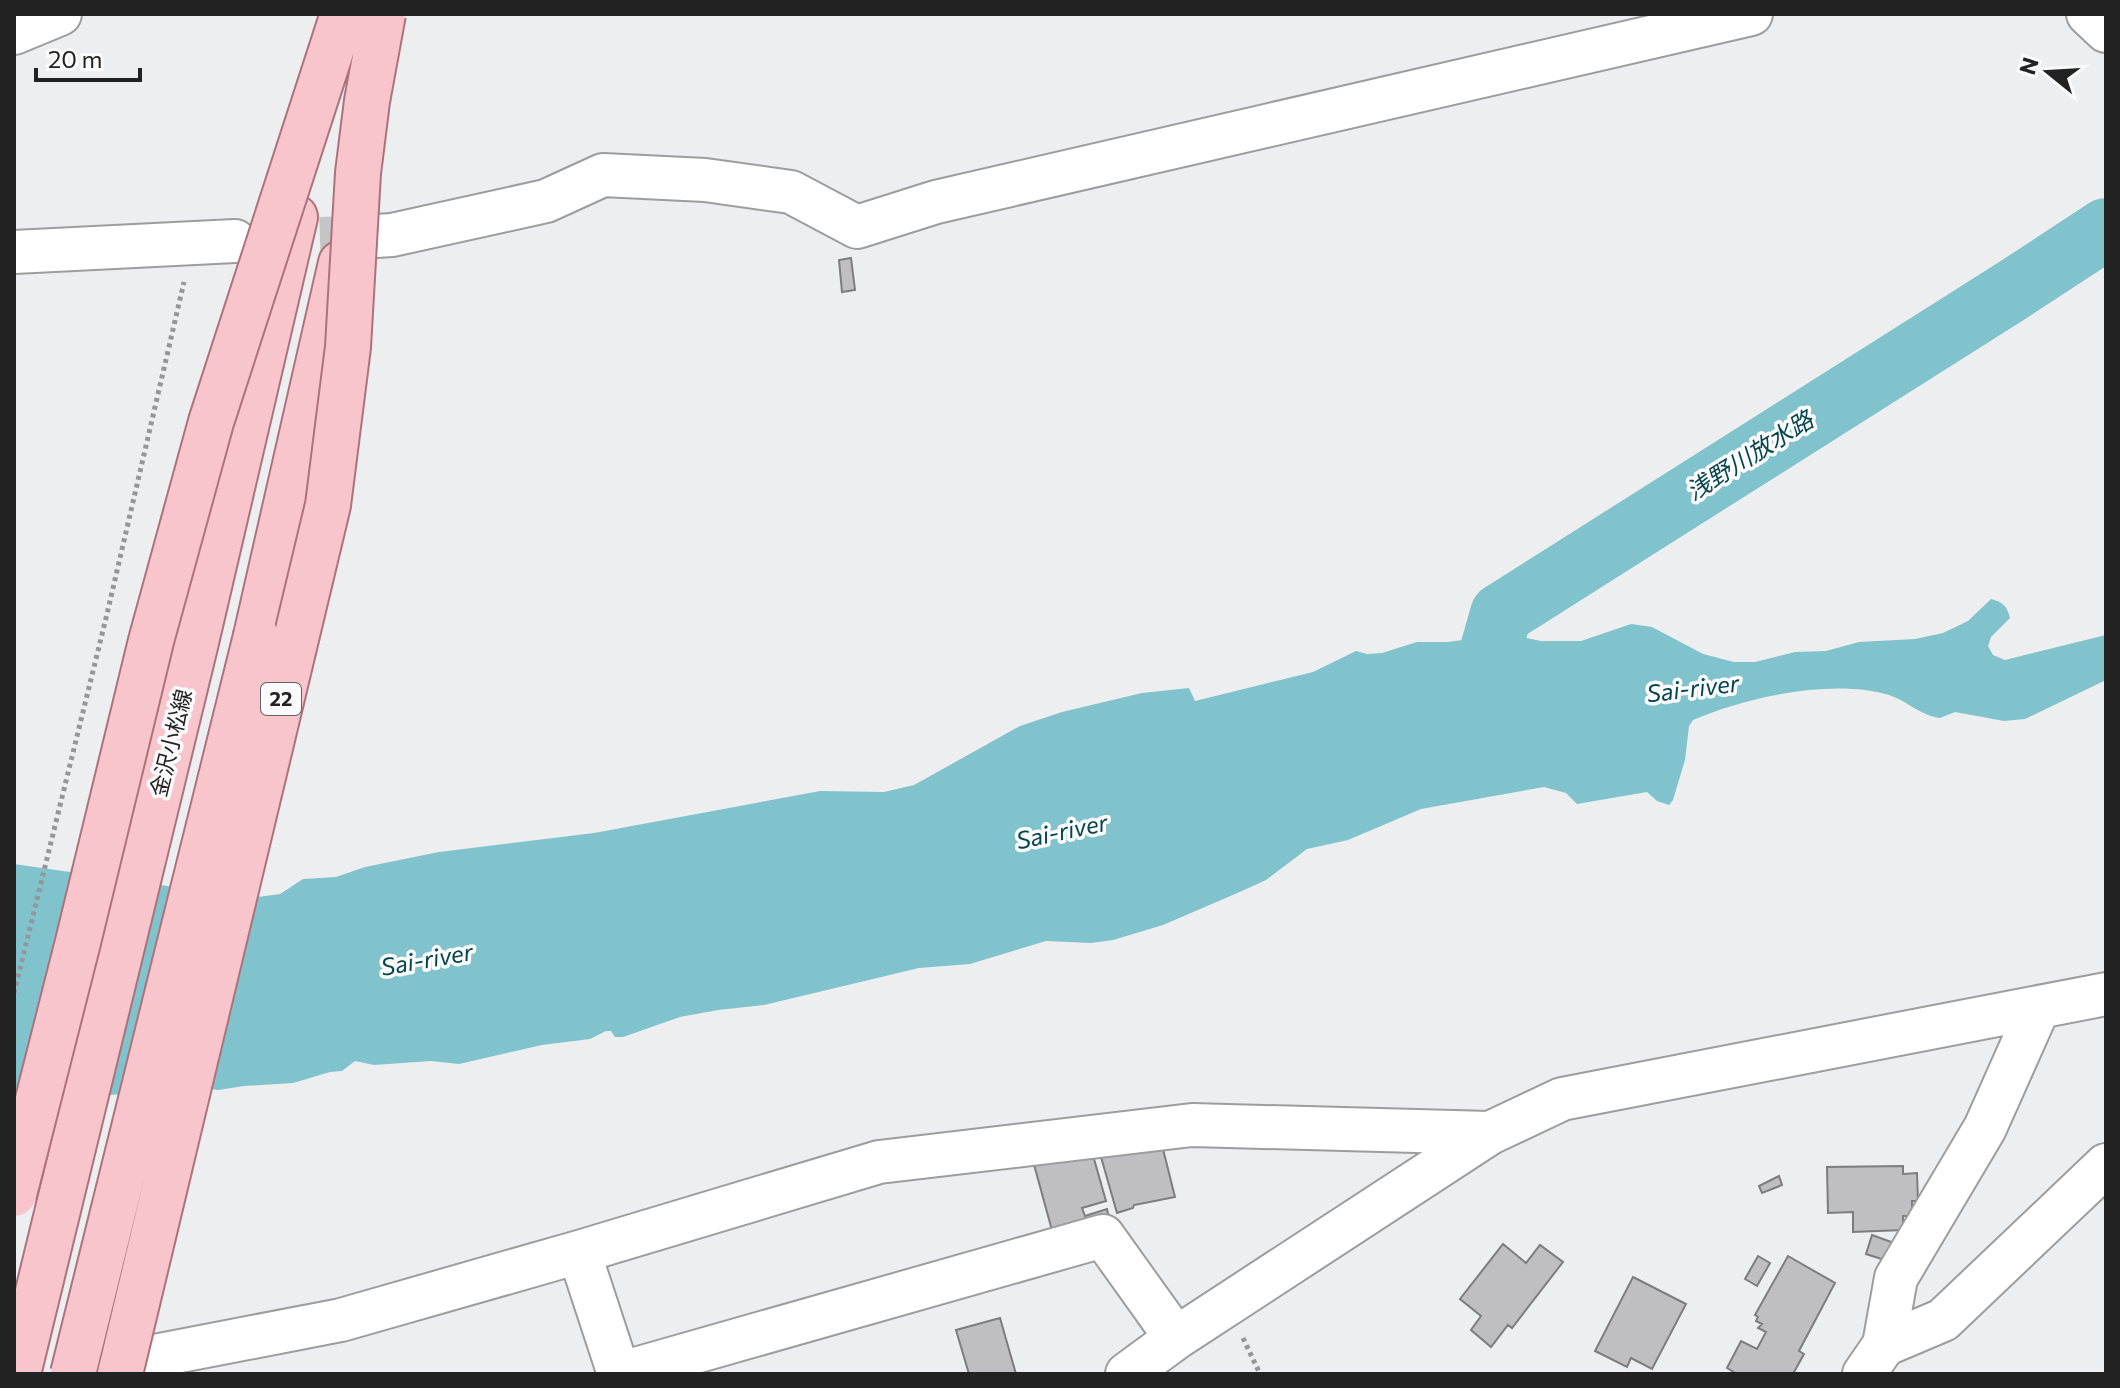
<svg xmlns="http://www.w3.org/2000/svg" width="2120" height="1388" font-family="Commissioner,'Noto Sans JP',sans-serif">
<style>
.water{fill:#80c3cd}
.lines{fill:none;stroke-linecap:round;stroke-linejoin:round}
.river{stroke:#80c3cd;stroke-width:62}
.building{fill:#bfbec0;stroke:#7d7c7e;stroke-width:2}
.street-tunnel{stroke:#c4c5c6;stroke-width:42;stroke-dasharray:42 21;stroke-linecap:butt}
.street-casing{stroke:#9d9d9e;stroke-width:46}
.primary-casing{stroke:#ab737b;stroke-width:48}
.path{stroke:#959697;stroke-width:5;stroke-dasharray:4 4;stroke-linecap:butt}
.street{stroke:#fff;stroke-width:42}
.primary{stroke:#f9c5cc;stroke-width:44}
.primary-bridge-casing{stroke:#ab737b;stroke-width:48;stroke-linecap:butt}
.primary-bridge{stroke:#f9c5cc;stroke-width:44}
.labels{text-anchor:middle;stroke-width:7;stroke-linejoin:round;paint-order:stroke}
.shield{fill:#fbfbfc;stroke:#636364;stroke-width:2}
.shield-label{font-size:20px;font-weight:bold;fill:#222223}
.street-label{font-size:22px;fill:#222223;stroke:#fbfbfc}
.water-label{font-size:24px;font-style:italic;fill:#05454d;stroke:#fbfbfc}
</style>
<rect width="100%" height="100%" fill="#edeeef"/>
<!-- water -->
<path class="water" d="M1991,599C2003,602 2007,606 2010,618L1991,637L1988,646L1993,655L2005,660L2106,635V680L2025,719L2004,721L1955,712L1940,718L1934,717C1918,713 1905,700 1889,695C1833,678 1746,697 1693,720L1689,726L1685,760L1673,800L1669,805L1657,801L1647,792L1577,804L1566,793L1544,787L1421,809L1348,840L1307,849L1266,880L1242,891L1163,925L1113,940L1091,943L1046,941L970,964L919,968L764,1005L718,1010L680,1017L623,1037H615L611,1031H606L590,1039L542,1045L459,1064L431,1061L374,1065L355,1061L342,1071L330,1072L293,1083L244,1086L218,1090L205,1088L14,1102V864L251,898L280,894L303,879L336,877L365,867L439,852L594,833L820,791L884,792L914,785L1020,726L1062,712L1142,693L1189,688L1195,701L1313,672L1356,651L1367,654L1382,653L1417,642H1448L1476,638L1522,637L1541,641H1581L1631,624L1652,627L1703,654L1734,662H1755L1795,652L1826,651L1859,642L1915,639L1943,633L1968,621Z"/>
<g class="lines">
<!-- river -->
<path class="river" d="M1471,720L1501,614L2013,290L2106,229"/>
</g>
<!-- building -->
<path class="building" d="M851,258L855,290L842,292L839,260Z
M1161,1141L1175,1197L1134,1205L1133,1208L1117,1213L1101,1157Z
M1077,1149L1094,1159L1106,1201L1082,1208L1085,1216L1107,1209L1109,1218L1053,1234L1033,1161Z
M1903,1166V1174L1917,1173L1918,1201H1912V1216H1903V1230L1853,1232V1212L1828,1213L1827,1167Z
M1779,1176L1782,1185L1762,1193L1759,1186Z
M1872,1235L1897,1244L1891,1262L1866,1254Z
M1503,1244L1526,1263L1540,1245L1563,1262L1512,1328L1508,1325L1491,1347L1471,1330L1481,1316L1460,1299Z
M1758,1256L1770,1263L1757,1286L1745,1279Z
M1788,1256L1835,1283L1799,1351L1804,1354L1793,1374H1737L1727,1368L1741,1341L1757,1349L1766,1332L1758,1328L1762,1324L1756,1321L1758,1317L1755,1315Z
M1633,1277L1686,1304L1652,1369L1631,1358L1627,1367L1595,1351Z
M1000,1318L1016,1374H969L956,1330Z"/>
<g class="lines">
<!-- street-tunnel -->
<path class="street-tunnel" d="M257,240L376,236"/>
<defs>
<path id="street" d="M2088,14L2106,31
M14,33L60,14
M376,236L392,235L546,201L603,175L705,180L791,192L857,227L936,202L1751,14
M14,252L235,241
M579,1252L619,1374
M1176,1338L1490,1133
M1884,1345L1943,1320L2106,1165
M92,1368L341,1320L579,1252L879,1162L1192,1125L1490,1133L1562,1099L2106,994
M618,1374L1103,1236L1176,1338L1127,1374
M1864,1374L1884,1345L1896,1278L1985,1128L2038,1009"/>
<path id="primary" d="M256,636L341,263
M18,1374L196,642L295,217"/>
</defs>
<!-- street casing -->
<use href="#street" class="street-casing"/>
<!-- primary casing -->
<use href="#primary" class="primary-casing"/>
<!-- path -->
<path class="path" d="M14,993L107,614L184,282
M1243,1338L1260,1374"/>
<!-- street -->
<use href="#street" class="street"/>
<!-- primary -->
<use href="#primary" class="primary"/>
<defs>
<path id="primary-bridge" d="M14,1194L78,942L151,641L211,422L343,14
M73,1374L256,636
M120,1374L328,505L348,347L358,173L367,101L383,14"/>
</defs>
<!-- primary-bridge casing -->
<use href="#primary-bridge" class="primary-bridge-casing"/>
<!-- primary-bridge -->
<use href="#primary-bridge" class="primary-bridge"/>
</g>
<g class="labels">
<!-- shield labels -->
<rect class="shield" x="261" y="683" width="40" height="32" rx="6"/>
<g class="shield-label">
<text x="281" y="706">22</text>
</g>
<!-- street labels -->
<g class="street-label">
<text transform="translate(171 743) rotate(-76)" y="8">金沢小松線</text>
</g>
<!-- water labels -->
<g class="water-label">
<text transform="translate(1750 456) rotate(-32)" y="8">浅野川放水路</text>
<text transform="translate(1693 689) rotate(-7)" y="8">Sai-river</text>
<text transform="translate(1062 832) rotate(-12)" y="8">Sai-river</text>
<text transform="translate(427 960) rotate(-10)" y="8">Sai-river</text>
</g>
</g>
<!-- border -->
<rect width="2120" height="1388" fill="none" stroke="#222223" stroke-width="32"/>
<!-- north arrow -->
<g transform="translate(2048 72) rotate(288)" stroke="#fbfbfc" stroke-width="6" paint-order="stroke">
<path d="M0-6L14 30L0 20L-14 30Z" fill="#222223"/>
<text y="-12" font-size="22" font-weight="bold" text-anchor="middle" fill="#222223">N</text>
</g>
<!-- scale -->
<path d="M36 68v12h104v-12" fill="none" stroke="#222223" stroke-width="4"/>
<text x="48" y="68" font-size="24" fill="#222223" stroke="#fbfbfc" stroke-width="6" paint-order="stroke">20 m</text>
</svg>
